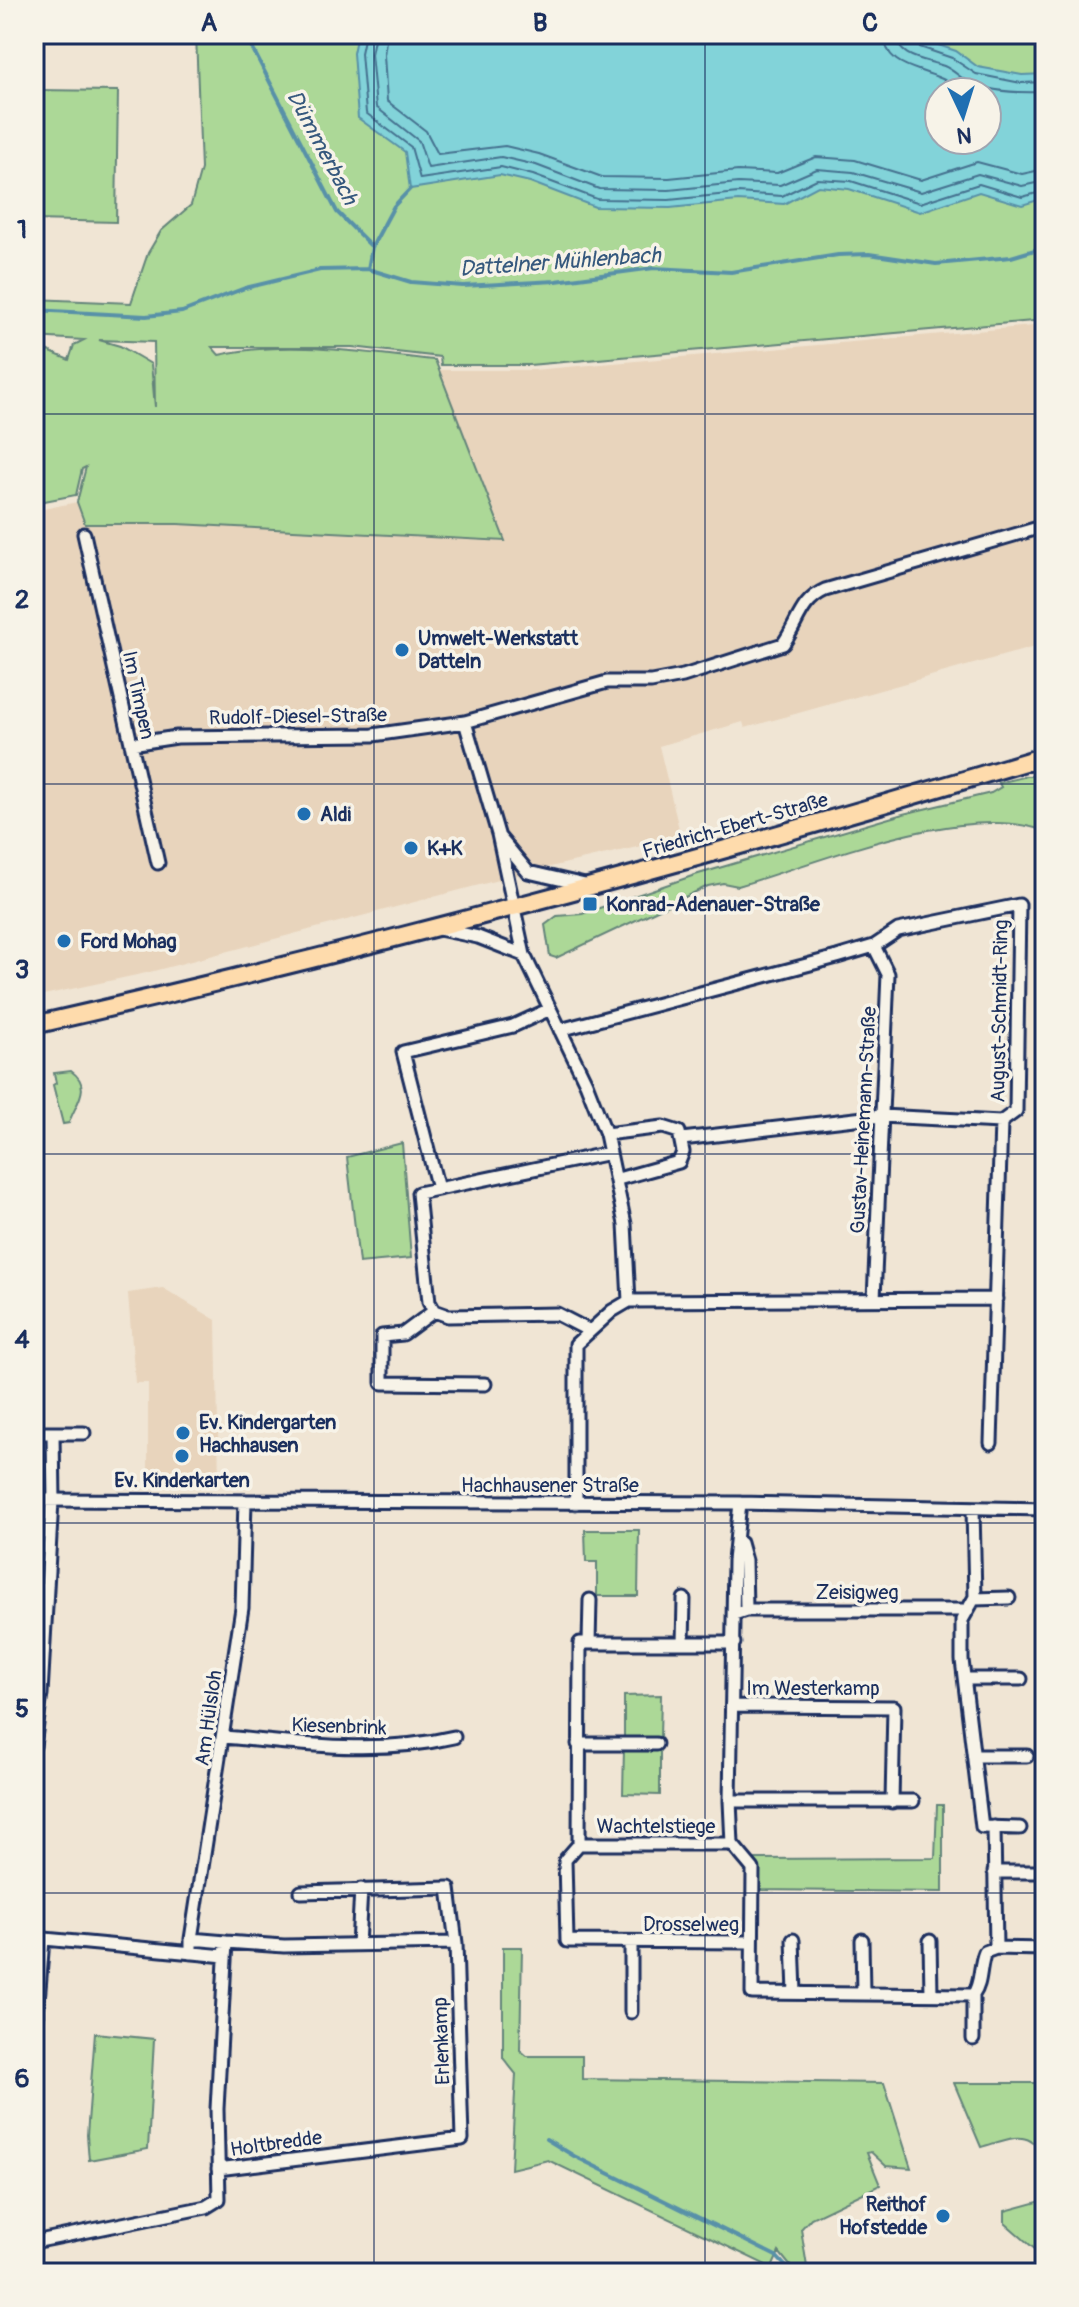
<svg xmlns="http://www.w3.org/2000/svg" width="1079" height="2307" font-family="Pangolin,sans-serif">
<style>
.built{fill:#e8d4bc}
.green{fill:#acd897;stroke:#64847a;stroke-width:2;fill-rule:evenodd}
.water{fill:#82d3d9;stroke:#5991a8;stroke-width:2;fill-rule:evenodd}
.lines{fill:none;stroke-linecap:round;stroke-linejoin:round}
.shore{stroke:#44718f;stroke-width:2}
.stream{stroke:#5991a8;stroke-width:4}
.minor-casing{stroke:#1b2f5e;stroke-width:17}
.primary-casing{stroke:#1b2f5e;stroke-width:22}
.minor{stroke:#f7f3e8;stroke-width:11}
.primary{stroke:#fedbac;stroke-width:16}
.grid{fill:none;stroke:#1b2f5e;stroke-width:2;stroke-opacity:0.55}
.poi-dot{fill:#1f6fb2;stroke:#f7f3e8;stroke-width:3}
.labels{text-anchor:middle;stroke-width:7;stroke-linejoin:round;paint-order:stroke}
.poi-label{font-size:20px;font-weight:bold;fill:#1b2f5e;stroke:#f7f3e8;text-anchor:start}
.street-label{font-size:20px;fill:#1b2f5e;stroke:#f7f3e8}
.water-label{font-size:22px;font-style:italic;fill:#35587d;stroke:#f7f3e8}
.neatline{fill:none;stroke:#1b2f5e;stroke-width:3}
.grid-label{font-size:26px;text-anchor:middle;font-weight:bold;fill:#1b2f5e}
</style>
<rect width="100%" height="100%" fill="#f0e5d4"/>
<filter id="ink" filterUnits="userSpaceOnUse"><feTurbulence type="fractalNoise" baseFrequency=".0125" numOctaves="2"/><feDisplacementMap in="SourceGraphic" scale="16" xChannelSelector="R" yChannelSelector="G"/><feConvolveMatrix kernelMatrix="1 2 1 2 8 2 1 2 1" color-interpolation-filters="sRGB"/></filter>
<g filter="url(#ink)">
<!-- built -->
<path class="built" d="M1045,325V644L745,728L743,722L659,746L681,837L528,872L146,973L34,997V511L77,502L86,524H178L437,370H533Z
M163,1288L216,1320L219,1484H148V1383H135L128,1293Z"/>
<!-- green -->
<path class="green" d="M196,34H1045V320L529,365H441L440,357L352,347H212L219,355C287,339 365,353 435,360L505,541L178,524H85L77,502L86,467L82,469L76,495L34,503V350H46L69,360L74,345L84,340L34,337V299L131,303L148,253L161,231L191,205L201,169ZM939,92H987V140H939ZM99,340L154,342L155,407L151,364L120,346Z
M34,90L118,91L116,222L34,220Z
M1027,776H1045V831C964,801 820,862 738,886L723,883L708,886L556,958L550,956L545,925L557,916L582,914L695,875L903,814L991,793L1001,787L999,783Z
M71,1071C94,1087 74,1105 69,1123L63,1124L53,1085L56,1083L54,1073Z
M402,1143L411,1258L359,1263L347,1157Z
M585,1530H639L638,1596H597V1562H586Z
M661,1695L660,1738L624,1741V1696Z
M624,1748H653L660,1752V1795L623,1794Z
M937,1805H943V1892L759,1890L752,1859L935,1858Z
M503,1947H522L520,2050L527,2056H582V2079L884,2083L911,2168L886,2166L871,2152L867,2153L880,2185L811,2218L801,2229L808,2273H796L779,2252L772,2268L548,2160L511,2169L516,2074L503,2058Z
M95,2033L154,2039L148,2149L89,2160L87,2135Z
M954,2083H1045V2164C1034,2125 1011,2139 981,2147Z
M1045,2200V2258L1005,2223V2211Z"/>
<!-- water -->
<path class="water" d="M357,34H906L956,51L978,67L1022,75L1045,74V198L1022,205L979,192L920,212L849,189L818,186L784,204L738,201L670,208L595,207L530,182L500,175L410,189L405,152L358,118L353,53ZM939,92H987V140H939Z"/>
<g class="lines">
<!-- shore -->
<path class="shore" d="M365,34L361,53L366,113L411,147L420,179L501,167L533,175L597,199L669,200L738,193L782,196L817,179L851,181L920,203L979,184L1022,197L1045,191
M375,34L371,54L376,107L419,141L428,168L501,157L536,165L599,189L669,190L738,183L780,185L817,169L853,172L921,192L978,174L1022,186L1045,181
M387,34L384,55L387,101L426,131L438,154L505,146L539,154L602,177L669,178L738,171L777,173L816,157L855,160L921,180L977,162L1022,174L1045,169
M884,34C885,67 916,67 940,78C948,81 955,87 962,92
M896,34C897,59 925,59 944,66C954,70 961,79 970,83C992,92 1022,93 1045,92
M906,34L911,44L952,58L976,74L1021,83L1045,82"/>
<!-- stream -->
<path class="stream" d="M245,34L337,212L372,247L368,269
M372,247L394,206L410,189
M34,310L146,316L182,312L245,288L320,270L368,269L411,282L463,286L556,281L654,268L731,272L838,255L869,254L936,264L1011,257L1045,247
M546,2139L574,2156L776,2256L792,2273"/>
<defs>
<path id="minor" d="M84,534L158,863
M465,722L498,834L524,955L586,1083L606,1134L625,1224L629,1301L612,1311L576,1344V1503
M131,744L177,737L373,735L465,722L607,682H651L683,676L783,644C798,624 800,601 825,590L1045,526
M500,838L528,872L585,885
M439,929L478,937L524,955
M874,946L888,974L874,1299
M548,1010L513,1026L403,1052L438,1189L418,1193L429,1302L434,1311L448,1316L557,1314L590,1331
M560,1030L837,957L874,946L898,930L1019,905L1016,1111L1001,1122L991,1443
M606,1134L663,1127L679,1132L683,1152L679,1162L618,1179
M682,1139L881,1116L1001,1122
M438,1189L610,1153
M629,1301L996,1299
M434,1311L403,1334L382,1336V1383L485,1384
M34,1433H84
M53,1433L54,1501
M34,1500L740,1503L1045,1509
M740,1503L734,1561L730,1801L732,1844L753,1869L752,1993L973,1995C982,1983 979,1966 985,1952L996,1948L1045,1949
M973,1509L975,1597L962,1620V1660L982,1827L1020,1828
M740,1543L745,1561L746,1610
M974,1599L1009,1598
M734,1614L746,1610H967
M589,1643L590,1600
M683,1643L684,1599
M734,1643H580L579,1844L565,1860L567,1941L752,1942
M965,1679H1021
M733,1706L894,1707L892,1802
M224,1737C301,1744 378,1755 454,1737
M578,1744H656
M34,1746L41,1694L52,1501
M975,1756H1027
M730,1801H913
M994,1827L996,1948
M579,1844H732
M994,1872H1045
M34,1938L225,1956
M191,1939L242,1608L245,1501
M793,1940L795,1993
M862,1940L863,1993
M930,1941L931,1994
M226,1942L284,1946L456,1943
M631,1943V2012
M358,1945L361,1889
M973,1995V2039
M34,2052L43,1939
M218,2169L462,2139L456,1943L449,1888L301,1892
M34,2242L206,2207L219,2199L217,2109L226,1942L191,1939V1953"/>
<path id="primary" d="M34,1025C374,948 711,857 1045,756"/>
</defs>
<!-- minor casing -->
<use href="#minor" class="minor-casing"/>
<!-- primary casing -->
<use href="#primary" class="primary-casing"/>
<!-- minor -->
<use href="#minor" class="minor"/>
<!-- primary -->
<use href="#primary" class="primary"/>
</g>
</g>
<!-- grid -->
<path class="grid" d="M374,34V2273M705,34V2273M34,414H1045M34,784H1045M34,1154H1045M34,1523H1045M34,1893H1045"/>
<!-- markers -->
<g class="poi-dot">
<circle cx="402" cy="650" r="8"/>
<circle cx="304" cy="814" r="8"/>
<circle cx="411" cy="848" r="8"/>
<rect x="582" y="896" width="16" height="16" rx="4"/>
<circle cx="64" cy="941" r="8"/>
<circle cx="183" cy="1433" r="8"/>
<circle cx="182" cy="1456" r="8"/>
<circle cx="943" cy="2216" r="8"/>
</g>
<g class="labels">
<!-- poi labels -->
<g class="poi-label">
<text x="418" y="645">Umwelt-Werkstatt<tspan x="418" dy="23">Datteln</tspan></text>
<text x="320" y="821">Aldi</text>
<text x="427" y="855">K+K</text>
<text x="606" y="911">Konrad-Adenauer-Straße</text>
<text x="80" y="948">Ford Mohag</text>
<text x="199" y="1429">Ev. Kindergarten<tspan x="199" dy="23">Hachhausen</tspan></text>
<text x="182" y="1487" text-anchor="middle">Ev. Kinderkarten</text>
<text x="927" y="2211" text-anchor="end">Reithof<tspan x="927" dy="23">Hofstedde</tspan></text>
</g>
<!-- street labels -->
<g class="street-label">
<text transform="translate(139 695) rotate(78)" y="7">Im Timpen</text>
<text transform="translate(298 716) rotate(-1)" y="7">Rudolf-Diesel-Straße</text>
<text transform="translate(735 825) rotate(-16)" y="7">Friedrich-Ebert-Straße</text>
<text transform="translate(999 1011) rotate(-89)" y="7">August-Schmidt-Ring</text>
<text transform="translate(863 1120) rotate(-87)" y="7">Gustav-Heinemann-Straße</text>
<text x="550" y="1492">Hachhausener Straße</text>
<text x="857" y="1599">Zeisigweg</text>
<text x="813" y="1695">Im Westerkamp</text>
<text transform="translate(208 1718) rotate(-82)" y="7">Am Hülsloh</text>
<text transform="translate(339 1726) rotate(2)" y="7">Kiesenbrink</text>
<text x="656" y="1833">Wachtelstiege</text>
<text x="691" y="1931">Drosselweg</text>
<text transform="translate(441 2041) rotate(-92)" y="7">Erlenkamp</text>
<text transform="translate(276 2143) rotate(-8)" y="7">Holtbredde</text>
</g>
<!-- water labels -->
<g class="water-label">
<text transform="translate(323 147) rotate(62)" y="8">Dümmerbach</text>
<text transform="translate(560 261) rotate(-4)" y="8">Dattelner Mühlenbach</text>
</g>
</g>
<!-- margin -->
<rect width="1079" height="2307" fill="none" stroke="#f7f3e8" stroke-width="88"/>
<!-- north arrow -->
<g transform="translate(963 116) rotate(176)"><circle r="38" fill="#f7f3e8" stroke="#9fa5b1" stroke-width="2"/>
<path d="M0-6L14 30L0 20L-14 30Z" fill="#1f6fb2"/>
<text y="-12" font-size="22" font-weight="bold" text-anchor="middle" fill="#1b2f5e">N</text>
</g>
<rect x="44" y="44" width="991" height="2219" class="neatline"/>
<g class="grid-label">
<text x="209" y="31">A</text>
<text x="540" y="31">B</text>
<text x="870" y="31">C</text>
<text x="22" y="238">1</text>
<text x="22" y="608">2</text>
<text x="22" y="978">3</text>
<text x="22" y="1348">4</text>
<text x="22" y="1717">5</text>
<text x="22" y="2087">6</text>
</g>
</svg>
